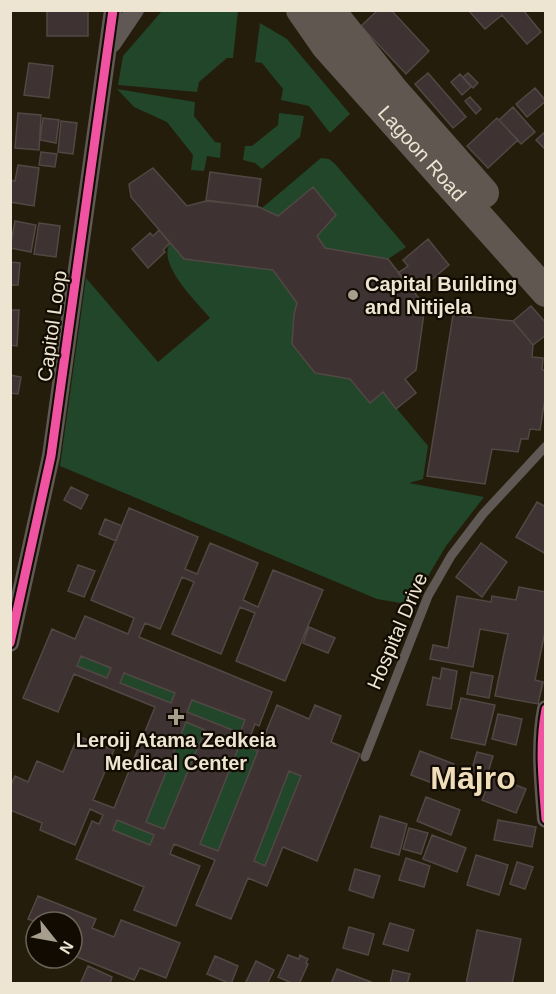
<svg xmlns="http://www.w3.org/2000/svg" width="556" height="994" font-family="Helvetica,sans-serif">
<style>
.green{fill:#21462a}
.building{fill:#3f3232;stroke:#514844;stroke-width:1.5;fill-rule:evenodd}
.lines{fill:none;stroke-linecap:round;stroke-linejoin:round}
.service{stroke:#5f5854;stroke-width:9}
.minor{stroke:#5f5854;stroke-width:18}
.primary{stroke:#605850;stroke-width:30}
.cycleway-casing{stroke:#110b02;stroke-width:13}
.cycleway{stroke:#f153a3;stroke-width:9}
.poi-dot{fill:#a79e8d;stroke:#110b02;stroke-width:2}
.labels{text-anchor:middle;stroke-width:4.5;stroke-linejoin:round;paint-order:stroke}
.street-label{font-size:20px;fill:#ede4d2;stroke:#110b02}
.poi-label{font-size:20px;font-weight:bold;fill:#ede4d2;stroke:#110b02;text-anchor:start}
.town-label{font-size:32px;font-weight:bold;fill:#f0debb;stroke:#110b02}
</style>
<rect width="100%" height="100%" fill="#241d0c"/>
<!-- green -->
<path class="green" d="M162,11H238L233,58H227L199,82L197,92L118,85L123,56Z
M260,23L287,39L350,114L330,133L309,106L281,100L283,89L262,63L255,62Z
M117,89L195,102L194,116L215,142L221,143L220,158L207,156L204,171L191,170L193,155L167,122L134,107Z
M279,113L304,116L300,137L262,169L255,163L243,160L245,146H252L278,125Z
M321,158L329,159L335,164L406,247L388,259L325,248L317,236L313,188L278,216L262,208Z
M170,243L184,259L273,270L297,303L294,314L292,344L315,373L350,379L370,403L383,392L428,446L423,479L409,483L484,497L446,546L418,593L409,600L400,603L377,599L60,466L86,278L158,362L210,318C197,302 157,265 170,243Z
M81,656L111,668L107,678L77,666Z
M124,673L175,693L171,703L120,683Z
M192,700L245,720L240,733L187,712Z
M186,722L205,730L164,829L146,822Z
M240,744L258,751L218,851L200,844Z
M289,771L301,776L265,866L254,861Z
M117,820L154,835L150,845L113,830Z"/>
<!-- building -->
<path class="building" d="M47,10H88V36H47Z
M378,10H391L429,51L406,74L361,26Z
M523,10L541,32L527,44L502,15L485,29L469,11Z
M29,63L53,66L49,98L24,95Z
M428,73L466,117L453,128L415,84Z
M468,73L478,83L473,88L463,77Z
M460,74L471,87L462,95L451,82Z
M535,88L546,101L527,117L516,104Z
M470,97L481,109L476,114L465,101Z
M513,107L535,132L521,144L499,120Z
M18,113L41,115L39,150L15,148Z
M43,118L59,120L56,143L40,140Z
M497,118L518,140L488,168L467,146Z
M61,121L77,123L73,154L58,152Z
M546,131V150L536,140Z
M41,152L57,154L55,167L39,165Z
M18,165L39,168L34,206L10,202V180L15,181Z
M153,168L187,206L206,201L257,206L278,216L313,187L336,215L317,236L325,248L388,259L425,306L416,370L405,379L416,393L396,409L383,392L370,403L350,379L315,373L292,344L294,314L297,303L273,270L184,259L131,197L129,184Z
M210,172L261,179L257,207L206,200Z
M15,221L36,225L31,252L10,248Z
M39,223L60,226L56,257L34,254Z
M159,230L170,243L163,250L165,252L148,268L132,249L150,233L153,236Z
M428,239L449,265L423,287L418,280L410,287L398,273L408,266L403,260Z
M10,262L20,263L18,285H10Z
M531,306L546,323V335L533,345L513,321Z
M10,310H19L17,346L10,345Z
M453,315L513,321L533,345L532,357L543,358L542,370H546V392L540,430L530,429L528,439H521L518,452L492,449L485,484L427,476Z
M10,375L21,377L18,394L10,393Z
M71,487L88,495L81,509L64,500Z
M537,502L544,506L546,503V554L516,537Z
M129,508L198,537L185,569L197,574L210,543L258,563L243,600L258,607L273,570L323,590L285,681L236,661L255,613L240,607L221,654L172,634L194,582L182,577L160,629L145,623L139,637L272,692L259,726L255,724L250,737L262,742L277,705L309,719L315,705L341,716L331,742L360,754L317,861L283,847L267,886L248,878L231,919L196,905L215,860L174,844L170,854L200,866L176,926L134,910L144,887L76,859L92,821L99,824L103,815L90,809L75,845L40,830L42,823L10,810V787L15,776L28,782L37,761L63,772L78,736L114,750L93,800L114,808L155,707L74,674L58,712L23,698L52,629L75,639L85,616L128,634L134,618L91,600ZM81,656L111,668L107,678L77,666ZM124,673L175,693L171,703L120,683ZM192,700L245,720L240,733L187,712ZM186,722L205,730L164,829L146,822ZM240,744L258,751L218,851L200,844ZM289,771L301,776L265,866L254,861ZM117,820L154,835L150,845L113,830Z
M105,519L122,526L116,541L99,534Z
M481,543L507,562L482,597L456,577Z
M78,565L95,571L84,597L68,591Z
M519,587L546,592V627L535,680L543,682L538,704L495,696L508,634L480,629L473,667L430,659L433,645L448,648L457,596L491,602L492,596L516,600Z
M309,627L335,638L328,653L303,643Z
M442,668L457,671L451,709L427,705L433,677L440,679Z
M471,672L493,676L489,698L467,694Z
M461,698L495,705L485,745L451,738Z
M498,714L522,719L516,745L492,739Z
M420,751L454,764L445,788L411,775Z
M477,752L493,756L486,779L470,775Z
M492,776L526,789L516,813L482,800Z
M426,797L460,810L451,835L417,821Z
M380,816L407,824L399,855L371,847Z
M498,820L536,827L532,847L494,840Z
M409,828L428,833L421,854L403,849Z
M432,835L466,848L457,872L423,859Z
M476,855L508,865L499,895L467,885Z
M406,858L430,866L424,887L399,880Z
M517,862L533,867L525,889L510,884Z
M355,869L380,876L373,898L349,890Z
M38,896L96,919L92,928L114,937L121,920L180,943L166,978L140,968L134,980L72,955V922H36L28,919Z
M390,923L414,930L408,951L383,944Z
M349,927L374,934L368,955L343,948Z
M477,930L521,939L512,984H466Z
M288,955L299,959L300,955L308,959L306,963L308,964L299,984H294L278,977Z
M215,956L238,966L231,984L207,974Z
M256,961L274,970L267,984H245Z
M88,966L112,977L110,984H85L81,982Z
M337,969L371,982L370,984H331Z
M393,970L410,974L407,984H390Z"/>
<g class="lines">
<!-- service -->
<path class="service" d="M365,757L428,596L451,556L483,514L546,446"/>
<!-- minor -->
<path class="minor" d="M112,44L135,10
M10,643L51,456L113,10
M546,709C539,745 543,782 546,819"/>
<!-- primary -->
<g class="primary">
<path id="s1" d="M301,10L326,46L546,292"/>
<path d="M330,10L395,92L484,193"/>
</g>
<defs>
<path id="cycleway" d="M10,643L51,456L113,10
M546,709C539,745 543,782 546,819"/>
</defs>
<!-- cycleway casing -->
<use href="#cycleway" class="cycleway-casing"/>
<!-- cycleway -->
<use href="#cycleway" class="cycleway"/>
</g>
<!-- markers -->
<g class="poi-dot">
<circle cx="353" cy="295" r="6"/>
<path d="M173 708h6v6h6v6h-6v6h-6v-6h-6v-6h6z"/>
</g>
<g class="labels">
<!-- street labels -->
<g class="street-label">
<text dy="7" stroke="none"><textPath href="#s1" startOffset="188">Lagoon Road</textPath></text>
<text transform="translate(52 326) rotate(-82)" y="7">Capitol Loop</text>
<text transform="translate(397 631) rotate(-67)" y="7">Hospital Drive</text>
</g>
<!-- poi labels -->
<g class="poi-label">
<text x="365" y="291">Capital Building<tspan x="365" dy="23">and Nitijela</tspan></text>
<text x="176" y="747" text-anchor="middle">Leroij Atama Zedkeia<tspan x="176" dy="23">Medical Center</tspan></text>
</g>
<!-- town labels -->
<g class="town-label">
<text x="473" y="789">Mājro</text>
</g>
</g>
<!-- border -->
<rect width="556" height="994" fill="none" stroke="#ede4d2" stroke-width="24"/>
<!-- north arrow -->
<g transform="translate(54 940) rotate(121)"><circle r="28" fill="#110b02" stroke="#696255" stroke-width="1.5"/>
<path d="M0-4.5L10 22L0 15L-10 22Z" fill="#a79e8d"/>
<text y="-9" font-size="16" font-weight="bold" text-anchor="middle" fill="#ede4d2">N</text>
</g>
</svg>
